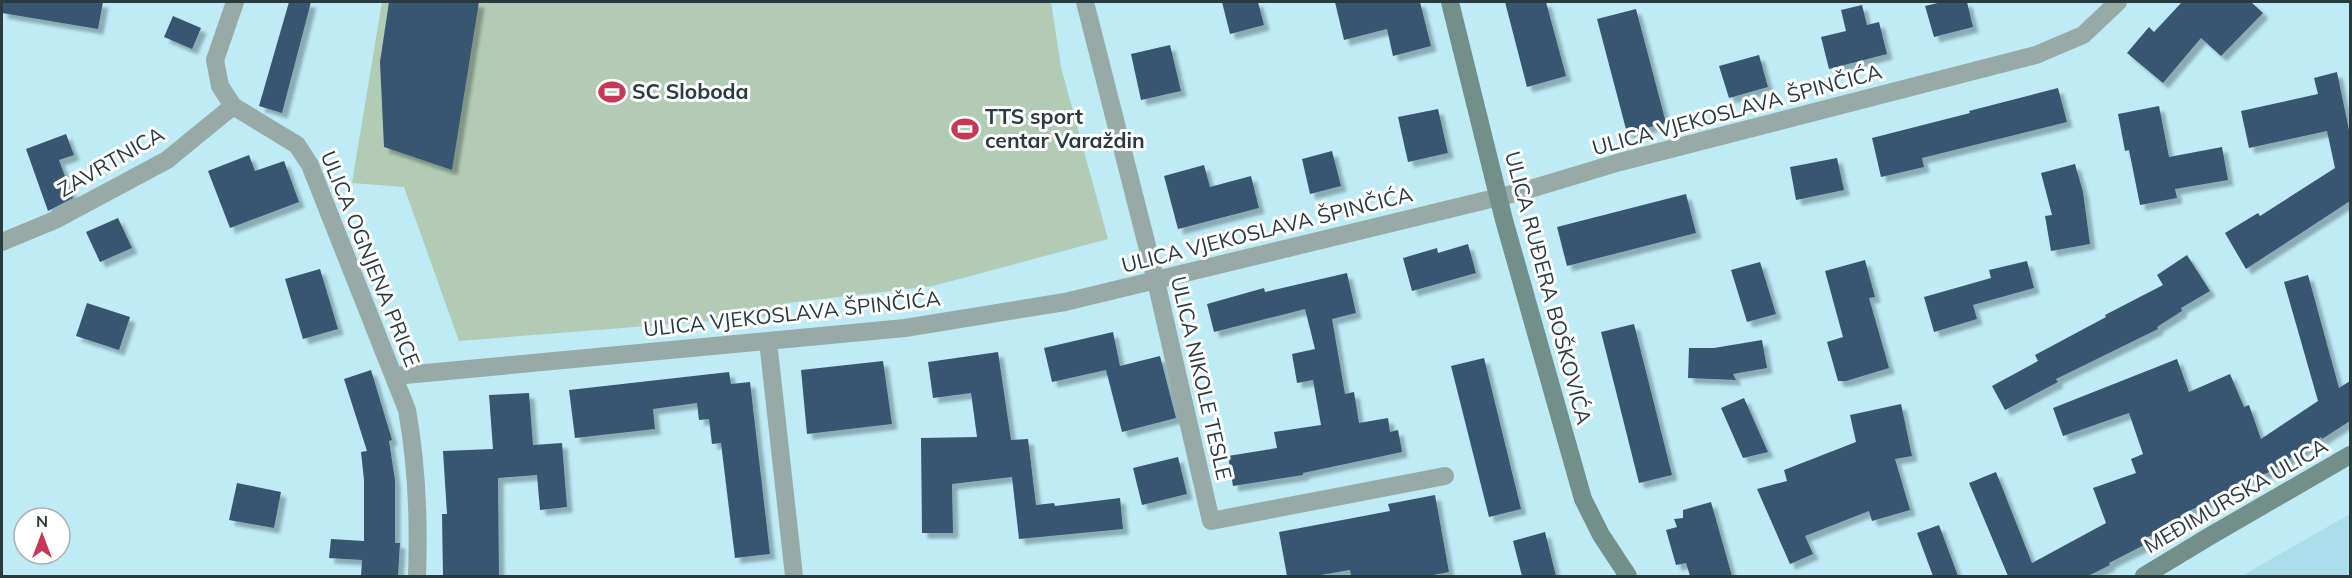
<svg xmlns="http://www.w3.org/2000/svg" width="2352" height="578" font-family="Mulish,sans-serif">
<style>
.built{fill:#aadeea}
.green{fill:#b1cbb5}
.building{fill:#375772;filter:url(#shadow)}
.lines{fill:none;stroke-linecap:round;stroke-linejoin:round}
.street{stroke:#97aaa6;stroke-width:18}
.secondary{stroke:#738f89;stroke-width:18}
.labels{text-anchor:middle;stroke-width:6;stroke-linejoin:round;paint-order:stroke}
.poi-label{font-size:21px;font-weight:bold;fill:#2a3b3f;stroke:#fff;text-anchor:start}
.street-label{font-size:21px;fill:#2a3b3f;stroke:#fff}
</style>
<defs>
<filter id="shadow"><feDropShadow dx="5.5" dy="5.5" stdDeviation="1.5" flood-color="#0004"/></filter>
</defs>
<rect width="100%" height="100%" fill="#beebf5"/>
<!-- built -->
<path class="built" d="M2350,514V576H2242Z"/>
<!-- green -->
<path class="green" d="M382,2H1051L1061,67L1108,239L933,286L787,303V315L459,341L404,187L352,183Z"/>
<!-- building -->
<path class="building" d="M2,2H103L98,29L2,13Z
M289,2H311L282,113L259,106Z
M389,2H479L452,170L384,147L380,62Z
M1222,2H1258L1264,25L1230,34Z
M1335,2H1420L1431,46L1393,56L1387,29L1344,40Z
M1505,2H1546L1566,76L1527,87Z
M1942,2H1967L1973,27L1934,37L1925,6Z
M2182,2H2251L2263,13L2221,56L2201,38L2163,83L2127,53L2149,27L2154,32Z
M1862,5L1867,25L1879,22L1887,54L1829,69L1821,37L1846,31L1841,10Z
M1636,9L1666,123L1627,133L1597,19Z
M173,16L201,28L192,49L164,37Z
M1170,45L1181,91L1141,100L1131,54Z
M1759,55L1768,87L1729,98L1719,66Z
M2337,72L2350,135V201L2246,269L2225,233L2258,213L2260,216L2335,168L2327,131L2249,148L2241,111L2318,94L2314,78Z
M2058,88L2067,122L1922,158L1924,167L1881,177L1872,138L1970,113L1969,111Z
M2159,106L2169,157L2222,147L2228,180L2175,189L2177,198L2140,205L2129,150L2125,151L2118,114Z
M1438,109L1448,153L1408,162L1398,117Z
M66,134L74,155L59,160L73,198L48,211L26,149Z
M1332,151L1341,186L1310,194L1302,159Z
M249,155L255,171L284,161L299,202L230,228L208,171Z
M1837,158L1844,190L1796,200L1790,167Z
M2075,164L2083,192L2090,244L2051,251L2045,216L2052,215L2041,173Z
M1204,165L1210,187L1251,176L1259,208L1178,229L1164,176Z
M1686,194L1696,233L1567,266L1557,227Z
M118,218L132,248L100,262L86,232Z
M1468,244L1476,273L1412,291L1403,258L1437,248L1438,253Z
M2187,255L2210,291L2181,308L2182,311L2157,327L2158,329L2056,379L2058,382L2005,410L1992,386L2038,361L2035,355L2106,317L2105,315L2163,285L2157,275Z
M1865,260L1875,297L1869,298L1889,368L1846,381H1838L1827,342L1843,337L1825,271Z
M2027,261L2034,288L1973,305L1977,319L1934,332L1924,297L1991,278L1989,270Z
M1760,262L1776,314L1747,322L1731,270Z
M320,269L338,329L303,339L285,279Z
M1347,273L1356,313L1332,319L1345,394L1354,392L1359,423L1388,418L1390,432L1398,430L1402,452L1303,473V475L1233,486L1228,456L1277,448L1274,432L1321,425L1313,380L1297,383L1292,354L1315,349L1305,309L1214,332L1207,304L1264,288L1265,292Z
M2308,275L2339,388L2350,381V421L2322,439L2321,437L2270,472L2230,486L2232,492L2184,513L2187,522L2145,538L2148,543L2109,563L2110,565L2088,576H2006H2008L1969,483L1996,472L2032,563L2106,523L2093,488L2136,473L2131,459L2143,454L2129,413L2063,436L2053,408L2177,359L2189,392L2230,374L2244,407L2249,405L2261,439L2318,401L2284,282Z
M87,303L130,317L119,350L76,336Z
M1634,324L1672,475L1639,483L1601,332Z
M1113,332L1120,366L1160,356L1176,418L1122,432L1106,370L1052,382L1044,348Z
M1762,340L1767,368L1733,374L1736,380L1688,378L1689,348H1714Z
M998,352L1011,440L1028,439L1036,505L1054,503L1055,506L1120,498L1123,529L1019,539L1012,477L952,484L953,533H922L921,438L977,437L971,393L933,398L928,362Z
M1484,358L1521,509L1489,517L1451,366Z
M883,361L892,424L807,434L801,370Z
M371,370L392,440L389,441L395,480V543H400L398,576H361L362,560L329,558L331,539L364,541V480L361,452L367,451L344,379Z
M729,372L731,384L750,382L770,554L735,558L721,443L712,444L709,419L699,420L697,403L653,409L655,429L575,438L569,390Z
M529,393L533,445L562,443L567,507L540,510L537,475L498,478L499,576H443L442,514H447L443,451L493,449L489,395Z
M1744,398L1768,452L1743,458L1721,408Z
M1901,404L1912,456L1895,459L1910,510L1872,521L1869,511L1805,536L1813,554L1790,564L1757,489L1787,481L1784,470L1856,442L1850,415Z
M1178,457L1187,494L1142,505L1133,468Z
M237,483L281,492L274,528L229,520Z
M1435,495L1449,572L1428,576H1351L1350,570L1315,576H1287L1279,532L1390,511L1388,504Z
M1711,502L1732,576H1690L1686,563L1676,565L1666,530L1677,527L1674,519L1683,518V510Z
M1939,525L1958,576H1933L1917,533Z
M1545,532L1556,576H1522L1513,541Z"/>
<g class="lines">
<!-- street -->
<path class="street" d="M235,2L215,60L220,86L233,106L297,145L310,165L407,410C417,465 419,521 417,576
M1085,2L1156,281L1211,521L1445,476
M2,242L55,220L167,160L233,106
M768,341L794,576
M394,376L905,328L1065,302L1524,191L1620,162L2036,55L2083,35L2118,2"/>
<!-- secondary -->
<path class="secondary" d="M1450,2L1504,220L1583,499L1601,535L1628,576
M2144,576L2210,536L2350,455"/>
</g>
<!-- icons -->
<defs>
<symbol id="stadium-bare" viewBox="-9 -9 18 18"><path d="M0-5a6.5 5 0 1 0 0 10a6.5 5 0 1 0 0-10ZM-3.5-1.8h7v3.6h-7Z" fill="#c73758" stroke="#fff" stroke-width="2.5" paint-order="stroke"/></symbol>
</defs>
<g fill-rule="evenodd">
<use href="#stadium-bare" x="593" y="73" width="38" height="38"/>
<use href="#stadium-bare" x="946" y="110" width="38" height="38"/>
</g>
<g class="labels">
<!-- poi labels -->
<g class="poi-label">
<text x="632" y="99">SC Sloboda</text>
<text x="985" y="124">TTS sport<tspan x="985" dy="24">centar Varaždin</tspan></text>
</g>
<!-- street labels -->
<g class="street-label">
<text transform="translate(1737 110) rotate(-15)" y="7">ULICA VJEKOSLAVA ŠPINČIĆA</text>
<text transform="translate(111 162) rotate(-30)" y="7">ZAVRTNICA</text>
<text transform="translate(1267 230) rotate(-14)" y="7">ULICA VJEKOSLAVA ŠPINČIĆA</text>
<text transform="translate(370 259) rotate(68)" y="7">ULICA OGNJENA PRICE</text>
<text transform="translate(1548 288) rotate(75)" y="7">ULICA RUĐERA BOŠKOVIĆA</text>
<text transform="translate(792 314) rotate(-6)" y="7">ULICA VJEKOSLAVA ŠPINČIĆA</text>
<text transform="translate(1201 378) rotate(77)" y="7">ULICA NIKOLE TESLE</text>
<text transform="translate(2236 496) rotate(-30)" y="7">MEĐIMURSKA ULICA</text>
</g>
</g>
<!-- border -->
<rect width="2352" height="578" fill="none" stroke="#2a3b3f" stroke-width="6"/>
<!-- north arrow -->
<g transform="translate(42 536)"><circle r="28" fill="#ffffff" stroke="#aab1b2" stroke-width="1.5"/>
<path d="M0-4.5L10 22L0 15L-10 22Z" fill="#c73758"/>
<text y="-9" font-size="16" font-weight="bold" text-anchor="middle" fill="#2a3b3f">N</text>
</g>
</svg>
